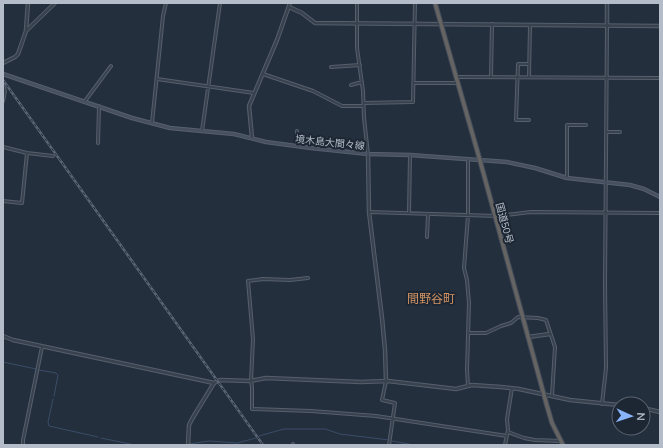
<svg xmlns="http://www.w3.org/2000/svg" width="663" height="448" font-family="Mulish,'Noto Sans JP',sans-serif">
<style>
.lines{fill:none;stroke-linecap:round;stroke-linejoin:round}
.stream{stroke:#394c67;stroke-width:1}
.minor-casing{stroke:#565f6c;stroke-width:4}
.tertiary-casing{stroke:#565f6c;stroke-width:4.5}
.secondary-casing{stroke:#565f6c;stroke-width:4.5}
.trunk-casing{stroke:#434c59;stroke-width:5.5}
.minor{stroke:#38414e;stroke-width:2}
.tertiary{stroke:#38414e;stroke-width:2.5}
.secondary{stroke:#465061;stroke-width:2.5}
.trunk{stroke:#656462;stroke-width:3.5}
.rail-casing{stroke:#5a6575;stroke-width:2.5}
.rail{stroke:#1d2633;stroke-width:1;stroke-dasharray:3;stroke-linecap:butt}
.labels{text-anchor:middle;stroke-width:4;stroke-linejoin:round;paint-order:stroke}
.street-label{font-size:10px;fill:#b4bcc9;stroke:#1d2633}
.quarter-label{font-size:12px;fill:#d59563;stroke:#1d2633}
</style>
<rect width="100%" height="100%" fill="#242f3e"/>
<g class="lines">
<!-- stream -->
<path class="stream" d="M3,362L36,369
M39,370L56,373L58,375L54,396
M53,399L48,422L49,426L98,437
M259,436L284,429H325L340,434L389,440
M101,438L135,445
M392,441L414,445
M189,444L209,441L237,443L256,438"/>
<defs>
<path id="minor" d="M357,3V48L363,91L364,118L368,154
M331,67L360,65
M263,74L313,91L342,106H363
M456,77L660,78
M491,77L492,24
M529,77L530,25
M157,79L254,93
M414,83H458
M3,84L5,91L3,101
M351,85L362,82
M85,101L111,66
M364,103L413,102L415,3
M529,120H516L518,64H529
M152,123L163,16L166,3
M202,131L220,3
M297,131V146
M606,132H620
M98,143L99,106
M3,147L27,153L53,156
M567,178V125H586
M3,201L22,203L27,153
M369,212L497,216L531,212L660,213
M409,213L410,155
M427,237L428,214
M308,278L290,280L263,279L248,281L253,339L251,381L252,387V409L311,411L376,416L507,436
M469,333H486L501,326L511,323L518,317L538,318L546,320L555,347L552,396
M386,381L382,400L395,403L389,445
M468,386L467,370L469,303L467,280L464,268L468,215V159
M602,404L606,368L605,284L607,26
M508,432L524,438L535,440L561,441
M23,445V440L42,347
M293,445V444
M505,445L508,430L507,419L512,388"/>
<path id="tertiary" d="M289,7L302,13L315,23L660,26
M607,26V3
M26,30L28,3
M3,63L15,57L18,54L26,31L55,3
M252,138L249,106L277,40L290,3
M368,154L369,212L382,318L385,350L386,381
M3,336L13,340L214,383
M528,337L550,334
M643,408L660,412
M188,445L189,425L192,419L214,383L220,380L250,381L266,378L361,382L388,381L456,389L472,385L501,387L519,389L570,400L619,405"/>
<path id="secondary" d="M3,74L132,118L170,128L234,134L266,142L311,148L368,154L410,155L507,162L535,168L567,178L630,185L644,189L660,197"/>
<path id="trunk" d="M435,3L479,157L547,406L552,423L563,445"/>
</defs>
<!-- minor casing -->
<use href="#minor" class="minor-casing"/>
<!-- tertiary casing -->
<use href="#tertiary" class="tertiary-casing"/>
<!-- secondary casing -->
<use href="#secondary" class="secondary-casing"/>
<!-- trunk casing -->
<use href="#trunk" class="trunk-casing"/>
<!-- minor -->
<use href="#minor" class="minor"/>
<!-- tertiary -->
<use href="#tertiary" class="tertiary"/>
<!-- secondary -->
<use href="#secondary" class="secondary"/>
<!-- trunk -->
<use href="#trunk" class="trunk"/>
<defs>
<path id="rail" d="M3,80L263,445"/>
</defs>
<!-- rail casing -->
<use href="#rail" class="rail-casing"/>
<!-- rail -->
<use href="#rail" class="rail"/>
</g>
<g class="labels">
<!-- street labels -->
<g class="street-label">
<text transform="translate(330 142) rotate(6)" y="4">境木島大間々線</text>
<text transform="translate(505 223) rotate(75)" y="4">国道50号</text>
</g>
<!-- quarter labels -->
<g class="quarter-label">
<text x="431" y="303">間野谷町</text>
</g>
</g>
<!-- border -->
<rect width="663" height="448" fill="none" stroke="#b4bcc9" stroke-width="8"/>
<!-- north arrow -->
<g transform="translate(631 416) rotate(93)"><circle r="19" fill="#1d2633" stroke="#59626f"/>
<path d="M0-3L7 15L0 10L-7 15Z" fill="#8ab4f8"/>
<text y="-6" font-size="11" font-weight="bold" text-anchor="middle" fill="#b4bcc9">N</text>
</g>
</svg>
